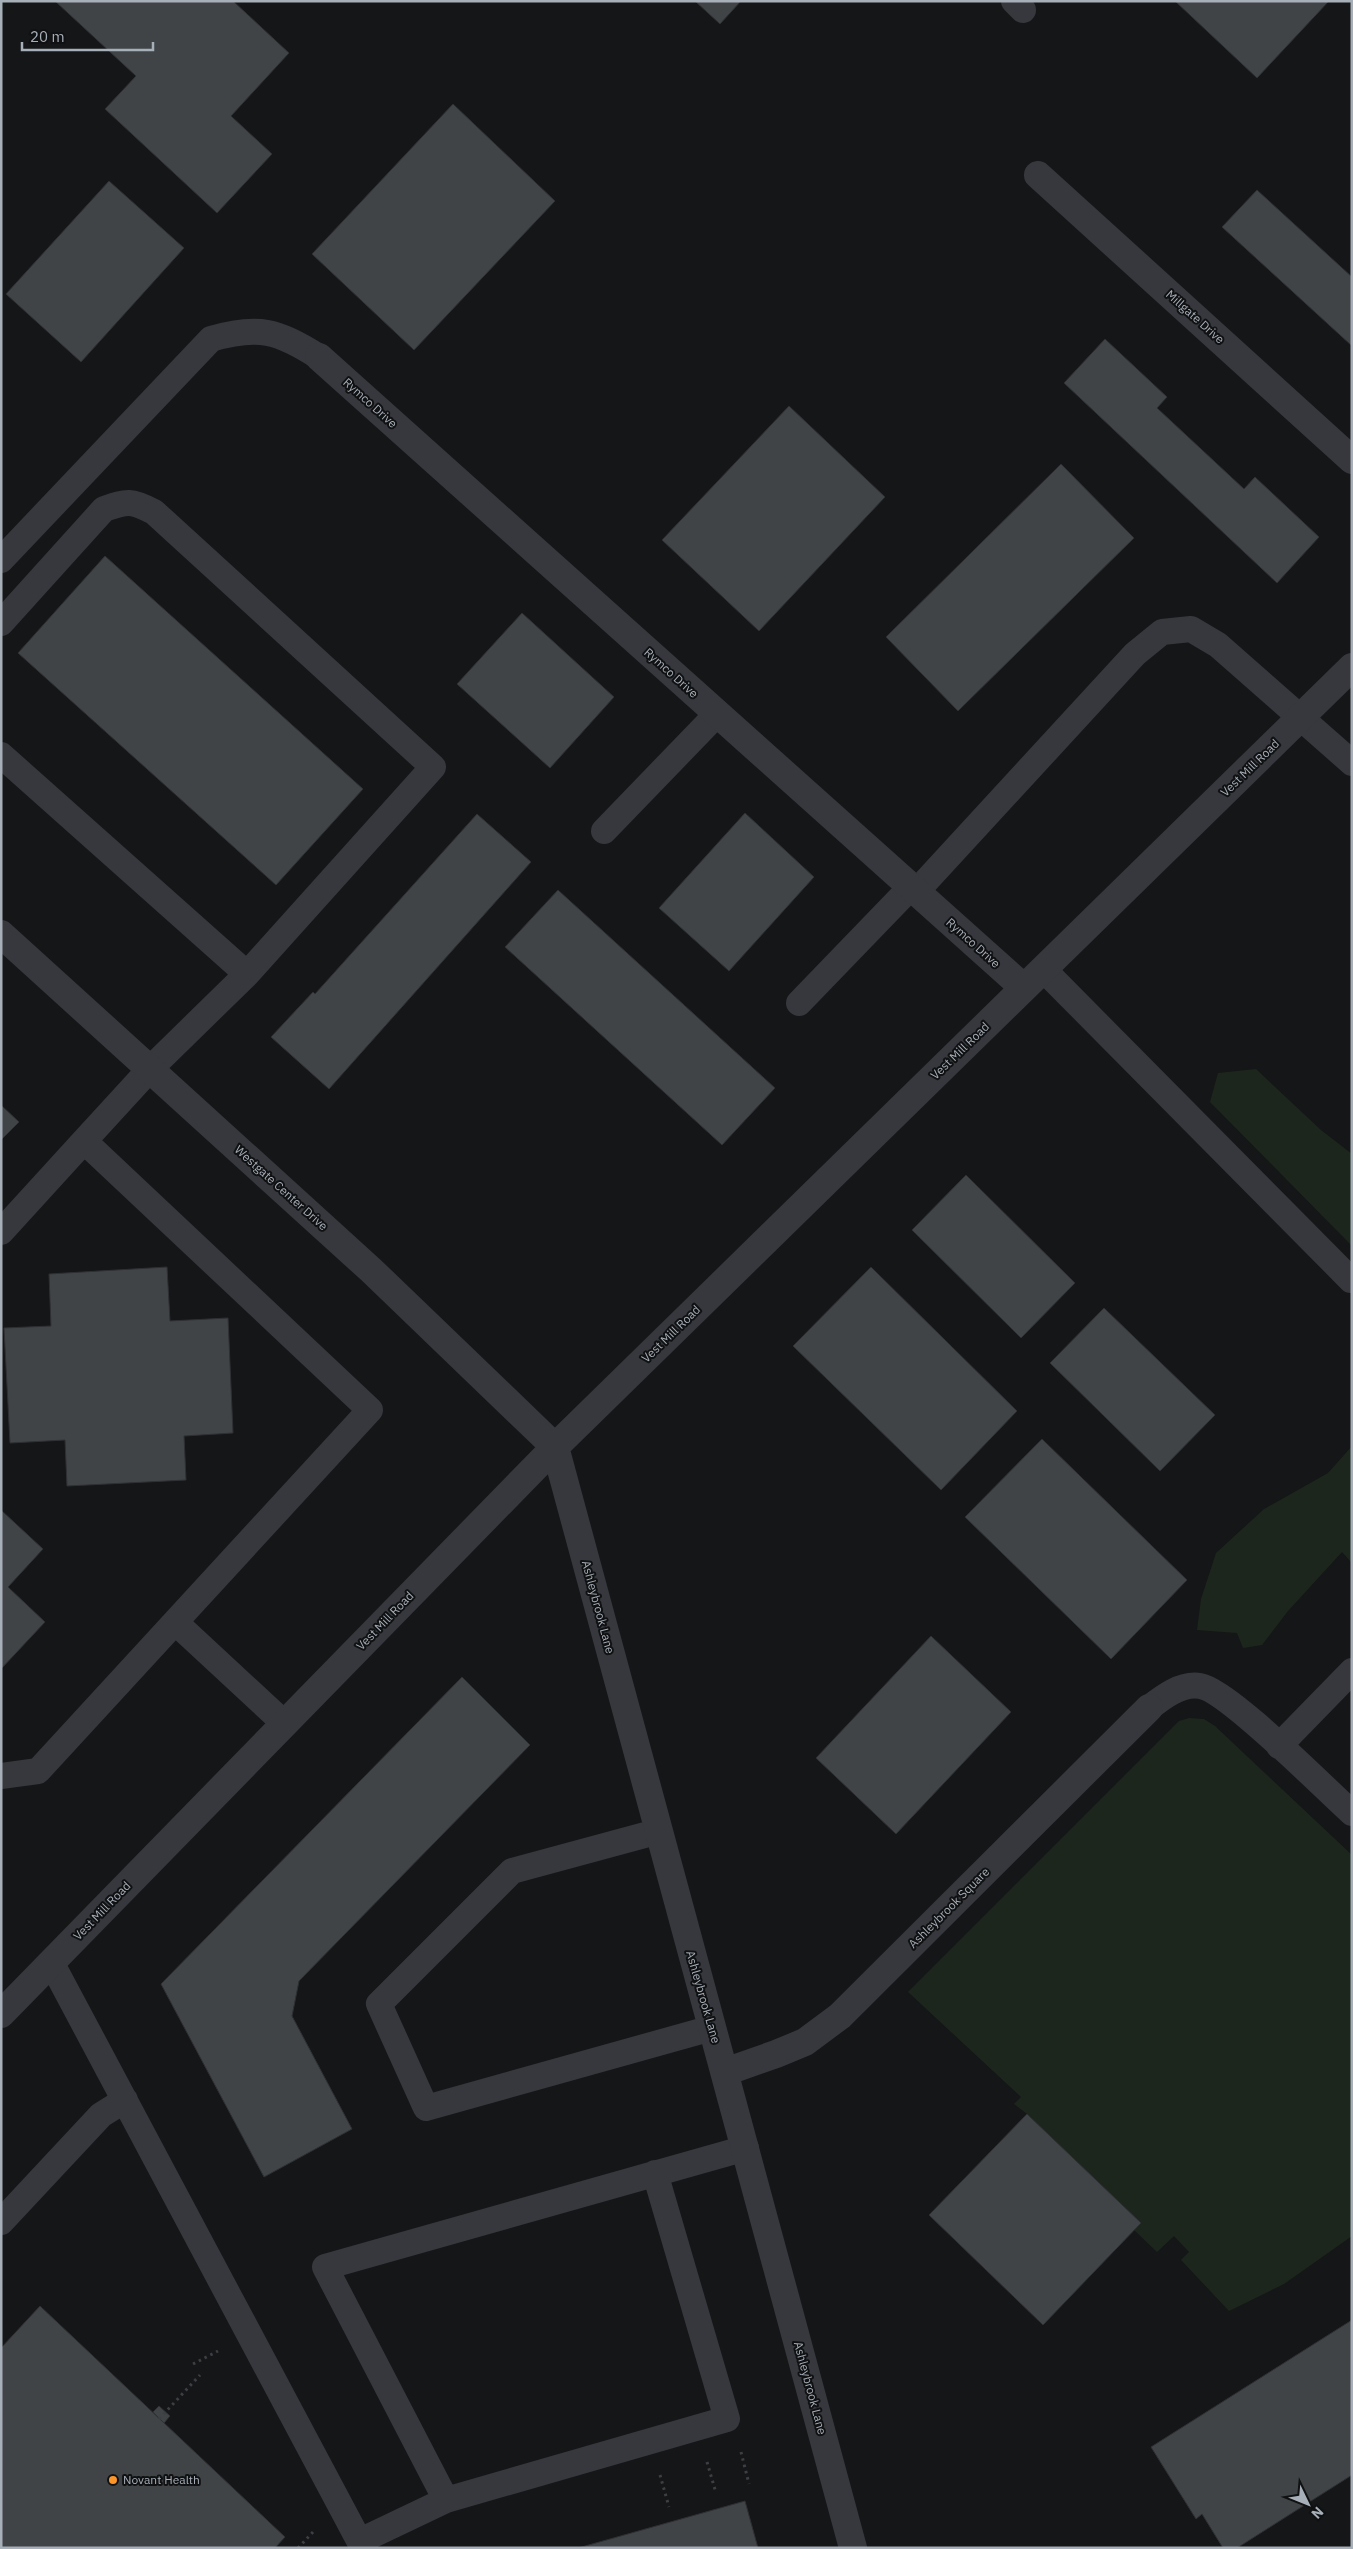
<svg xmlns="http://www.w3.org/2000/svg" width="1353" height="2549" font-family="'IBM Plex Sans',sans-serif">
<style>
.green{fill:#1d261d}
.building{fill:#414447;stroke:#2f3034}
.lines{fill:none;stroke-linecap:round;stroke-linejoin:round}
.path{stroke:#3c3f44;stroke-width:3;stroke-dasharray:2.5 4;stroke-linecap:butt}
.lane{stroke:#36383d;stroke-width:26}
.street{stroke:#36383d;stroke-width:28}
.poi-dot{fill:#fb952a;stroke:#101112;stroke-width:2}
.labels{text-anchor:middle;stroke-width:4;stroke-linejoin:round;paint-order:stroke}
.street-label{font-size:12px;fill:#a7afb8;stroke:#101112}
.poi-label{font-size:12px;fill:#a7afb8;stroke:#101112;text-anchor:start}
</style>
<rect width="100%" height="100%" fill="#151617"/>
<!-- green -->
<path class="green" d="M1256,1069L1321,1130L1352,1154V1246L1210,1102L1218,1073Z
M1352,1446V1563L1342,1552L1288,1611L1262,1645L1243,1648L1237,1633L1197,1630L1201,1599L1216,1553L1264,1509L1328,1473Z
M1189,1718L1204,1719L1215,1726L1352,1855V2236L1284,2284L1229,2311L1181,2260L1189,2252L1174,2236L1157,2252L1134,2230L1140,2223L1027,2114L1014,2104L1021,2097L908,1992L1179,1721Z"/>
<!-- building -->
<path class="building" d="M55,1H233L289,53L231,116L272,154L217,213L105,109L136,76Z
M695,1H741L720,24Z
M1175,1H1329L1257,78Z
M453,104L555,201L414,350L312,254Z
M109,181L184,248L81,362L6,294Z
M1257,190L1352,277V346L1222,227Z
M1105,339L1167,397L1157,408L1244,489L1255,477L1319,537L1277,583L1064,383Z
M789,406L885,497L759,631L662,540Z
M1061,464L1134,538L958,711L886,637Z
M105,556L363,789L276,885L18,653Z
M522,613L614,697L550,768L457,684Z
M745,813L814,877L729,971L659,908Z
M477,814L531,862L329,1089L271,1037L313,992L315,994Z
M558,890L775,1088L722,1145L505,947Z
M1,1105L19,1122L1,1140Z
M966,1175L1075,1283L1021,1338L912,1230Z
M167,1267L170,1321L228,1318L233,1433L184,1436L186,1480L67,1486L65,1440L10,1443L4,1328L51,1326L49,1274Z
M871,1267L1017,1411L941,1490L793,1346Z
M1104,1308L1215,1415L1160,1471L1050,1363Z
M1042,1439L1187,1580L1111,1659L965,1517Z
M1,1510L43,1549L8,1587L45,1622L1,1669Z
M931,1636L1011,1712L896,1834L816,1758Z
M462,1677L530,1745L299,1981L292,2016L352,2129L264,2177L161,1984Z
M1027,2114L1141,2223L1043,2325L929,2215Z
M40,2306L285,2537L275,2548H1V2348Z
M1352,2320V2475L1237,2548H1223L1202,2514L1196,2519L1151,2447Z
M159,2406L170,2416L164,2423L153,2412Z
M745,2501L758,2548H578Z"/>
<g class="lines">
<!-- path -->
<path class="path" d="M193,2364L218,2351
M159,2419L200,2375
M741,2452L749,2484
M707,2462L716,2493
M660,2475L669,2507
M298,2548L313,2532"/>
<!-- lane -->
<path class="lane" d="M1014,1L1023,10
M1,560L211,339C258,325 279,331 319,357
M1,623L104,509C128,501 131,500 154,512L433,767L247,974L150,1069L84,1141L370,1410L38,1771L1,1776
M1,755L247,974
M604,831L717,714
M916,892L1135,654L1162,632L1191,629L1218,645L1352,763
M1043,969L1351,1280
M799,1003L911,887
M1,1232L84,1141
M175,1622L285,1724
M1149,1708C1163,1697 1181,1683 1200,1686C1228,1690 1326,1790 1352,1813
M1279,1746L1352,1671
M656,1832L512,1871L379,2004L426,2108L712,2028
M51,1962L363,2548
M1,2222L101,2115L125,2100
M446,2500L325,2267L746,2148
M360,2541L446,2500L727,2419L655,2173"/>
<!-- street -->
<path class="street" d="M1038,175L1352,460
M319,357L1024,988
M1,934L371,1270L555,1447
M555,1447C652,1814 752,2181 853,2548
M1,2014L555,1447L1352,667
M725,2072L776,2054L805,2042L840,2016L1149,1708"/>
</g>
<!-- markers -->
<circle class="poi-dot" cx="113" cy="2480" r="5"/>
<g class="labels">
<!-- street labels -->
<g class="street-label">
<text transform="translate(1195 317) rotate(42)" y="4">Millgate Drive</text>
<text transform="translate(370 403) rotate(42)" y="4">Rymco Drive</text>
<text transform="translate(671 673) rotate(42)" y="4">Rymco Drive</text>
<text transform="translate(1250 768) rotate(-44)" y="4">Vest Mill Road</text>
<text transform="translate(973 943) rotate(42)" y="4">Rymco Drive</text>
<text transform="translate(960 1051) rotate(-44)" y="4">Vest Mill Road</text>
<text transform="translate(281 1188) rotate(42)" y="4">Westgate Center Drive</text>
<text transform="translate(671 1334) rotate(-44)" y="4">Vest Mill Road</text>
<text transform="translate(598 1607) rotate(75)" y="4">Ashleybrook Lane</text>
<text transform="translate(385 1621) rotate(-46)" y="4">Vest Mill Road</text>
<text transform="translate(949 1908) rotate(-45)" y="4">Ashleybrook Square</text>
<text transform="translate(102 1911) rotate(-46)" y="4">Vest Mill Road</text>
<text transform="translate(703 1997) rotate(74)" y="4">Ashleybrook Lane</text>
<text transform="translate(810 2388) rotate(75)" y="4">Ashleybrook Lane</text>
</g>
<!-- poi labels -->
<g class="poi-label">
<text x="123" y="2484">Novant Health</text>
</g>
</g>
<!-- border -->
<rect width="1353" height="2549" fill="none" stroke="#a7afb8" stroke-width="5"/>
<!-- north arrow -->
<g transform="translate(1308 2504) rotate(133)" stroke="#101112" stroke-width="4" paint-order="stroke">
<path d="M0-4L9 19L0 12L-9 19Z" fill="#a7afb8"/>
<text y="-8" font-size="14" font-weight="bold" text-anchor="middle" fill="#a7afb8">N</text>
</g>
<!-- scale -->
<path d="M22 42v8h131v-8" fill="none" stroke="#a7afb8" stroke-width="2.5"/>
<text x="30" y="42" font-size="15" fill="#a7afb8" stroke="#101112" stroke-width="4" paint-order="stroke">20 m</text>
</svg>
